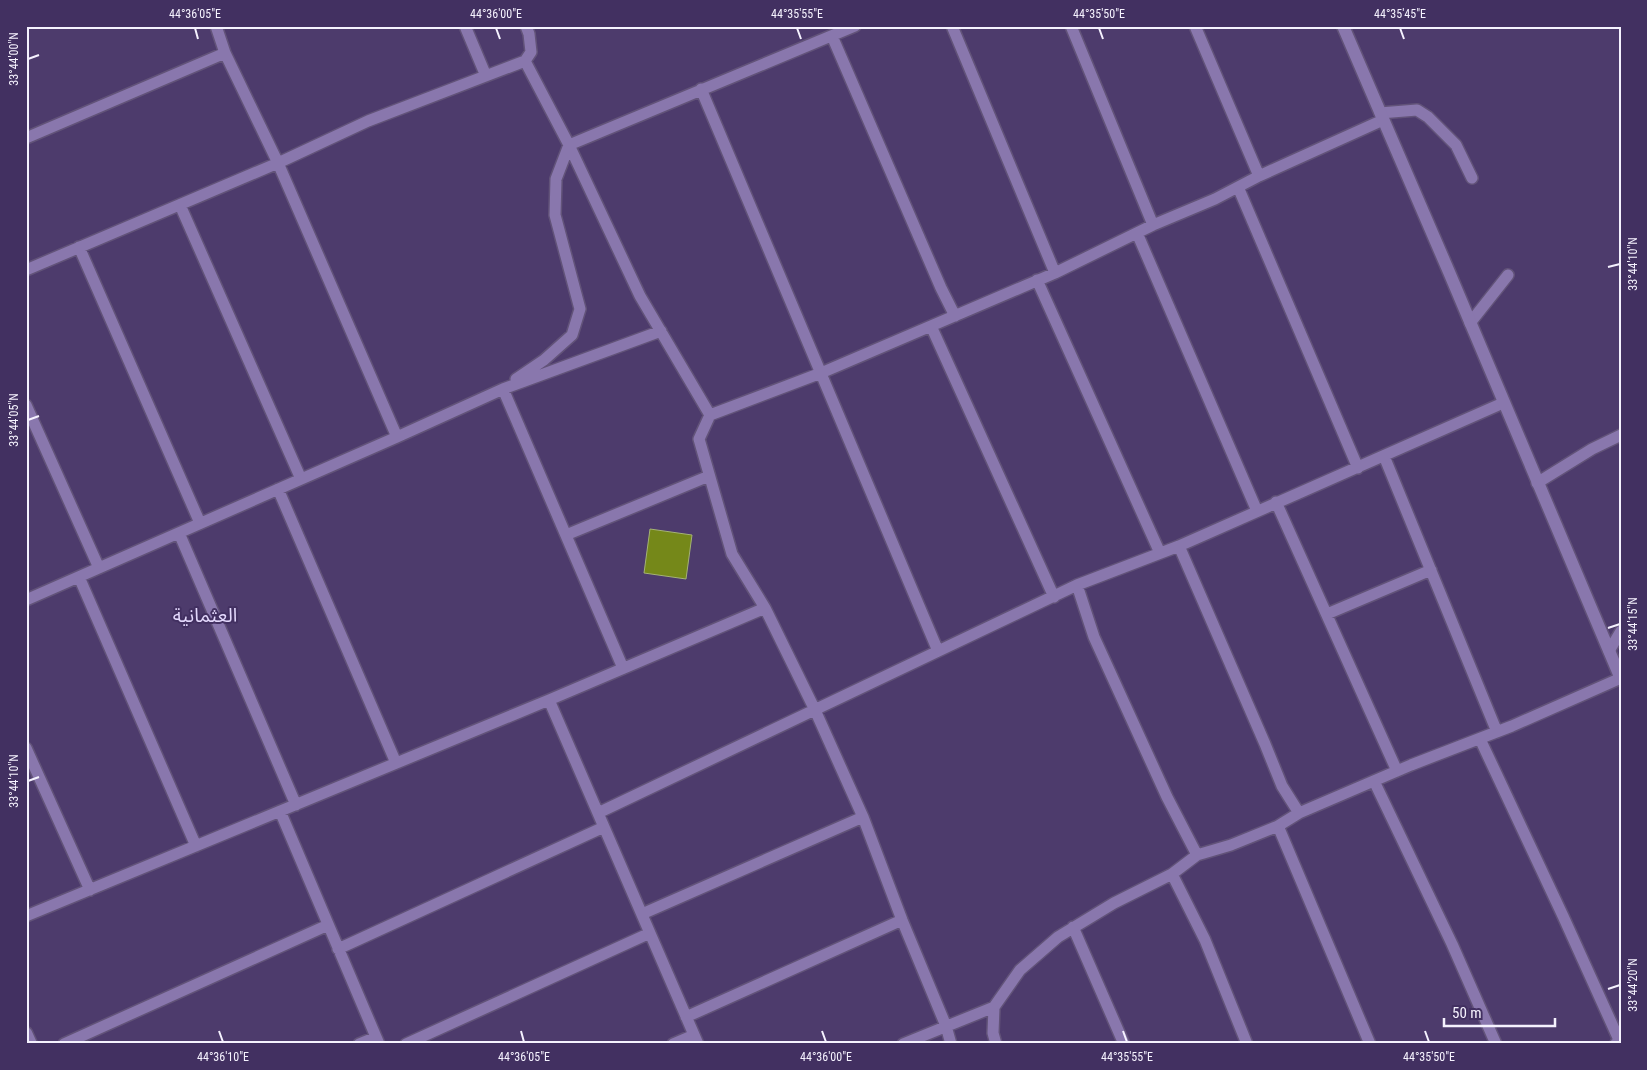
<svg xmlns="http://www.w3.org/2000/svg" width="1647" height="1070" font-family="'Roboto Condensed','Noto Sans Arabic',sans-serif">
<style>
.building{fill:#758819;stroke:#a4b275}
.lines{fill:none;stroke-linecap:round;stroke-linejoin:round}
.minor-casing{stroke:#625379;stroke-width:14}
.tertiary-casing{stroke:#625379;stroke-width:15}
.minor{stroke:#8977ad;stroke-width:11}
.tertiary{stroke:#8977ad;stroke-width:12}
.ticks{fill:none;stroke:#f5f2fe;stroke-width:2}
.labels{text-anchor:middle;stroke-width:4;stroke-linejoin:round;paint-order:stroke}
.neighbourhood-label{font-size:19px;fill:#e3d8fc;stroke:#423061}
.neatline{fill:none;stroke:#f5f2fe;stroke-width:2}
.ticks-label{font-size:12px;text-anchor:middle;fill:#f5f2fe}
</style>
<rect width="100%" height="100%" fill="#4d3b6c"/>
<!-- building -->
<path class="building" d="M650,529L692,535L686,579L644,573Z"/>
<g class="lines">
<defs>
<path id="minor" d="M216,26L225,53L278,163L397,437
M465,26L486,76
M952,26L1055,273
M1071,26L1153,225
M1195,26L1259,176
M832,36L941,288L955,316
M525,61L569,145L640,296L710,415
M701,89L938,651
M1380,113L1417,110L1428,117L1456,145L1472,178
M26,138L225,53
M1238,187L1358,468
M180,205L301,479
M1137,233L1257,511
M79,247L200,523
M26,270L278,163L368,121L525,61L531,52L529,34L526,26
M1037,280L1160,553
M1470,323L1508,275
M931,326L1054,597
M516,379L544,360L572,335L580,309L555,215L556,179L569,145L855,26
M503,389L623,668
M26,405L99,568
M1384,456L1497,732
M1537,483L1592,449L1621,435
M278,489L396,763
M1276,502L1397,771
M179,533L296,805
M566,535L709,476
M1179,546L1265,744L1282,786L1299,813
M79,577L196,846
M1077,585L1094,637L1167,797L1197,855
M26,600L397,437L503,389L661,331
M1327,614L1431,570
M1609,651L1621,631
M549,700L698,1044
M1480,739L1563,916L1620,1042
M26,748L90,890
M1374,781L1452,944L1496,1044
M280,811L379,1044
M598,813L1077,585L1179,546L1503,403
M1278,826L1299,813L1411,765L1512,726L1621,678
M1172,874L1205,940L1247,1044
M642,914L863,817
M26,916L549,700L765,608
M1073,927L1124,1044
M338,949L604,827
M686,1017L902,920
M64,1044L328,925
M359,1044L376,1037
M406,1044L650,933
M673,1044L694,1035
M903,1044L994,1007
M951,1044L946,1026L902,920L863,817L815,710L765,608L732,554L699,439L710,415L821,373L1055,273L1153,225L1215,199L1259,176L1383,120
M996,1044L993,1033L994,1007L1020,970L1058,937L1114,903L1172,874L1197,855L1231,845L1278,826L1370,1044"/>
<path id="tertiary" d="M1343,26L1449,272L1621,679
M26,1033L31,1044
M1616,1044L1621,1042"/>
</defs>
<!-- minor casing -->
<use href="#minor" class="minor-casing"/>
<!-- tertiary casing -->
<use href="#tertiary" class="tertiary-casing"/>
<!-- minor -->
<use href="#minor" class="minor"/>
<!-- tertiary -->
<use href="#tertiary" class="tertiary"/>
</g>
<!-- ticks -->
<path class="ticks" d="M195,28L198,39M496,28L500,39M797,28L801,39M1099,28L1103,39M1400,28L1404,39M28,59L39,55M1608,267L1620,264M28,420L39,416M1608,628L1620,624M28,781L39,777M1608,989L1620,985M219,1031L223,1042M521,1031L524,1042M822,1031L826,1042M1123,1031L1127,1042M1425,1031L1429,1042"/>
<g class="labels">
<!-- neighbourhood labels -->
<g class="neighbourhood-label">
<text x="205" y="622">العثمانية</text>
</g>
</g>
<!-- border -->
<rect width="1647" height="1070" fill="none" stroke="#423061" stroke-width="55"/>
<!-- scale -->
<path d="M1444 1018v8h111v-8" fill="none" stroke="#f5f2fe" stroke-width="2.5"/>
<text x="1452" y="1018" font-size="15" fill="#f5f2fe" stroke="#423061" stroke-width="4" paint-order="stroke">50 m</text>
<rect x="28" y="28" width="1592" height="1014" class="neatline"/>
<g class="ticks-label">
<text x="195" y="18">44°36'05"E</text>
<text x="496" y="18">44°36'00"E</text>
<text x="797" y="18">44°35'55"E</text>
<text x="1099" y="18">44°35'50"E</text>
<text x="1400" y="18">44°35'45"E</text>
<text transform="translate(14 59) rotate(-90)" y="4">33°44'00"N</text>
<text transform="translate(1633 264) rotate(-90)" y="4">33°44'10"N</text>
<text transform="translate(14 420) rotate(-90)" y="4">33°44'05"N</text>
<text transform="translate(1633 624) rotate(-90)" y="4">33°44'15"N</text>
<text transform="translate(14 781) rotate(-90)" y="4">33°44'10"N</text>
<text transform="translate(1633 985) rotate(-90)" y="4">33°44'20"N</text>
<text x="223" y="1061">44°36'10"E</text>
<text x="524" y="1061">44°36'05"E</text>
<text x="826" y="1061">44°36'00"E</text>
<text x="1127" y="1061">44°35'55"E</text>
<text x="1429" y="1061">44°35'50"E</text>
</g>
</svg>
